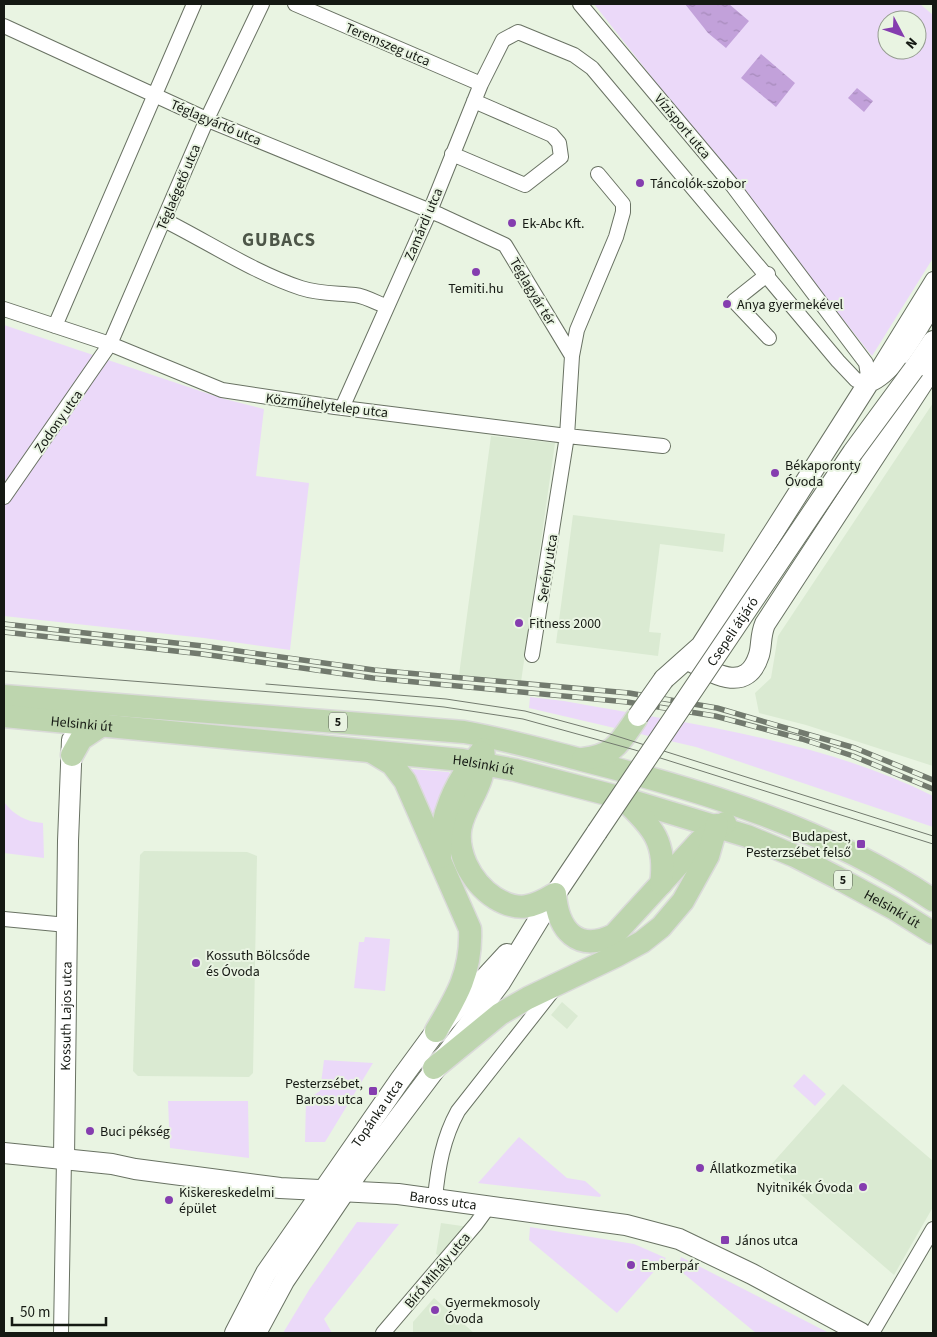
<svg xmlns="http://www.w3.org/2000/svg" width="937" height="1337" font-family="'Source Sans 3',sans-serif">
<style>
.built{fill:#daead2}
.green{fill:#ebd9f9;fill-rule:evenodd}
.water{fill:url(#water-ripples)}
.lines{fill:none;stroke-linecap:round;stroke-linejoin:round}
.street-casing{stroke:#697263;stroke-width:16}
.secondary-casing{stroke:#697263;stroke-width:22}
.primary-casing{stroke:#dadad9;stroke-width:25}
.street{stroke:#fff;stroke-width:14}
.secondary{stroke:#fff;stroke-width:20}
.primary{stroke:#bdd5ae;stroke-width:22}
.tram{stroke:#727a6e;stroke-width:1}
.rail-casing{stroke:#727a6e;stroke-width:5.5}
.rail{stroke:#e9f4e2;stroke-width:4;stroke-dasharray:11;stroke-linecap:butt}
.secondary-bridge-casing{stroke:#697263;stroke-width:22;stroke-linecap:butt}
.secondary-bridge{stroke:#fff;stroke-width:20}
.poi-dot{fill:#853daf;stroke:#e9f4e2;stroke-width:2}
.labels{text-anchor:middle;stroke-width:4;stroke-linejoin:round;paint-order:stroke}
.shield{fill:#e9f4e2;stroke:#555b51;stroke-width:1}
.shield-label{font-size:12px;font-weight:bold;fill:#151913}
.street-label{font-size:14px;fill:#151913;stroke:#e9f4e2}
.poi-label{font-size:14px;fill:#151913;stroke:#e9f4e2;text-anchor:start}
.district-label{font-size:19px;font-weight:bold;letter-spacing:1px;fill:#4d5648;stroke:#e9f4e2}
</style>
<defs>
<pattern id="water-ripples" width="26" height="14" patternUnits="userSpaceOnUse" patternTransform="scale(1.25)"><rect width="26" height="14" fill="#c2a1da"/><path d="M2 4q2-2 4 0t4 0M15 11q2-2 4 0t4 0" fill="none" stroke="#a68aba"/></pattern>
</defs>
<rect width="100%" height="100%" fill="#e9f4e2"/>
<!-- built -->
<path class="built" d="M933,403V766L806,725L759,713L755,693L771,678L778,636Z
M491,436L555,443L521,682L459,675Z
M573,515L725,534L723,552L660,544L649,632L661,633L658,656L556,643Z
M144,851L247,852L257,856L253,1073L249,1077L138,1076L133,1071L140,855Z
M562,1002L578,1016L567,1029L551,1015Z
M843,1084L933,1161V1207L894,1275L769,1167Z
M441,1223L469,1227L443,1258L436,1254Z
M434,1298L474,1333H413V1322Z"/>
<!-- green -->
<path class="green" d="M594,4H920L933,15V258L872,356ZM887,20H917V50H887Z
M4,325L221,398L264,409L256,476L309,483L290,650L204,638L4,616Z
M530,697L564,701C688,724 819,739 933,796V827L696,747L529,708Z
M410,769L449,772L452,778L437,802L432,817L410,773Z
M4,802C14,815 26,822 43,823L44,858L4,853Z
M365,937L390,939L385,991L354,988L359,942H364Z
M324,1060L373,1063L325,1142H305L306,1100L320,1091Z
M804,1074L826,1094L815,1106L793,1086Z
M168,1101H248L249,1158L170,1148Z
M519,1137L567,1178L585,1181L601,1195L600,1197L478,1183Z
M357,1222L399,1224L324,1319L332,1333H283L309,1290Z
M530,1227L634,1244L666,1258L617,1313L529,1240Z
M681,1257L829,1333H756L678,1269Z"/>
<!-- water -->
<path class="water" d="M685,4H729L749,21L726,48L708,33Z
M761,54L795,83L776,107L741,78Z
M857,88L873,101L864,112L848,98Z"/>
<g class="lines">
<defs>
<path id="street" d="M295,4L481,84
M580,4L732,185L866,363L869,382
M4,26L213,122L440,215L505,245L572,356
M452,154L525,185L561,157L559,143L552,135L474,101
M164,220C208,242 255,273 301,288C319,294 337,293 355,295C365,296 377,303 387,307
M768,274L734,301L769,338
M4,309L110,344L222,390L335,407L567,436L663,446
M55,326L194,4
M875,373L933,279
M342,408L430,211L481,84L503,40L518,32L574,55L592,68L838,361L856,380L869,382
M4,497L110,344L207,119L262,4
M532,655L567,436L572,356L577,330L616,237L623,212V204L598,174
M4,919L67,925
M435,1198C438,1167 443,1138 458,1111L554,989
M61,1333L64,1158
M383,1333L476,1224L489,1206
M872,1333L933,1229"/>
<g id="secondary">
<path d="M914,369L933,341"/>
<path d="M692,662C716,675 747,693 759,655C762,645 760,636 765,624L933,367"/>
<path d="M664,679L701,646L869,382C895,372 918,326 933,303"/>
<path id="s1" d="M4,1153L112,1164L135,1169L280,1188L398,1194L626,1225L679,1239L752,1274L861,1333"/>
<path id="s2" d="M64,1158L68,841L72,740"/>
<path id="s3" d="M235,1333L266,1273L400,1080L436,1031L507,954"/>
<path d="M256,1333L284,1281L357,1173L500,983L544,911L597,832"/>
</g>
<g id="primary">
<path d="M4,696L464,732C504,739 543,750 582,760C705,791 827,829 933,900"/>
<path id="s4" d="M4,716L462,760L515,770L622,798L747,836L795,856L836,877L893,908L933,933"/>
<path d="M483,749C491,797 443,812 466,864C473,879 481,889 495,898C518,912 532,908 555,894C558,930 577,953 614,935L700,841L725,823"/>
<path d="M372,752L392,764L405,781L470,929C472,971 457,996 436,1031"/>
<path d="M72,755L81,739L102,725"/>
<path d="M583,759C614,755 619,744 636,719"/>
<path d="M624,800C653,827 667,843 661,884"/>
<path d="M440,857C439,817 455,781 481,752"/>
<path d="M434,1068L500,1014L528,998L616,956L642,942L661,927L683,901L708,856L717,825"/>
</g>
</defs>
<!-- street casing -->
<use href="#street" class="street-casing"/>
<!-- secondary casing -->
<use href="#secondary" class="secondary-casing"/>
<!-- primary casing -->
<use href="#primary" class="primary-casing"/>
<!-- street -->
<use href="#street" class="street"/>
<!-- secondary -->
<use href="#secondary" class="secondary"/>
<!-- primary -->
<use href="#primary" class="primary"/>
<!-- tram -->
<path class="tram" d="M4,671L374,700L444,707L523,719L635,750L933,844
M266,684L446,699L525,711L610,734L933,836"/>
<defs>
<path id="rail" d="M4,624L203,646L374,670L629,693L717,708L855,748L933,780
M4,632L202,654L373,678L627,702L715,716L802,739L853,756L933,789"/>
</defs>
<!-- rail casing -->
<use href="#rail" class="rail-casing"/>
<!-- rail -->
<use href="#rail" class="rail"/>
<defs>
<g id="secondary-bridge">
<path d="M638,716L664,679"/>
<path id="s5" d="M597,832L853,452L914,369"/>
</g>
</defs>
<!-- secondary-bridge casing -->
<use href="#secondary-bridge" class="secondary-bridge-casing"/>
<!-- secondary-bridge -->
<use href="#secondary-bridge" class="secondary-bridge"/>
</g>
<!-- markers -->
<g class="poi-dot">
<circle cx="640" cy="183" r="5"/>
<circle cx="512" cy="223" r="5"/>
<circle cx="476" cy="272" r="5"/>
<circle cx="727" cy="304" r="5"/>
<circle cx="775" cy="473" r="5"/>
<circle cx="519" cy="623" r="5"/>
<rect x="856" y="839" width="10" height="10" rx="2.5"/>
<circle cx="196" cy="963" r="5"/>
<rect x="368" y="1086" width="10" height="10" rx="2.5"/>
<circle cx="90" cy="1131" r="5"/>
<circle cx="700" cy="1168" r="5"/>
<circle cx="863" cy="1187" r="5"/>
<circle cx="169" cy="1200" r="5"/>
<rect x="720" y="1235" width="10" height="10" rx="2.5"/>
<circle cx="631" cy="1265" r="5"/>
<circle cx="435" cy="1310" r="5"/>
</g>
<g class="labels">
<!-- shield labels -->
<g class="shield">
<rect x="329" y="712.5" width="18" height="19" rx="4"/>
<rect x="834" y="870.5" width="18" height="19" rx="4"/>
</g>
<g class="shield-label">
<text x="338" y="726">5</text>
<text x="843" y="884">5</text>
</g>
<!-- street labels -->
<g class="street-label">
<text transform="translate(388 44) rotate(23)" y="5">Teremszeg utca</text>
<text transform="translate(216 122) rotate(23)" y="5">Téglagyártó utca</text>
<text transform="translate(683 126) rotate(50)" y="5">Vízisport utca</text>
<text transform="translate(178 187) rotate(-67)" y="5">Téglaégető utca</text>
<text transform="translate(423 224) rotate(-67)" y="5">Zamárdi utca</text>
<text transform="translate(533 291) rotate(59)" y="5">Téglagyár tér</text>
<text transform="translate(327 405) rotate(7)" y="5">Közműhelytelep utca</text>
<text transform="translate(58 421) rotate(-55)" y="5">Zodony utca</text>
<text transform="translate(547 568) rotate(-81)" y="5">Serény utca</text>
<text dy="5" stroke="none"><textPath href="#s5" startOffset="242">Csepeli átjáró</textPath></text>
<text dy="5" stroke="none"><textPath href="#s4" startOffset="78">Helsinki út</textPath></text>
<text dy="5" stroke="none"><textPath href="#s4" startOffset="482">Helsinki út</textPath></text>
<text dy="5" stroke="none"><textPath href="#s4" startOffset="918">Helsinki út</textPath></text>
<text dy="5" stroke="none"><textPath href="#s2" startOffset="142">Kossuth Lajos utca</textPath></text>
<text dy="5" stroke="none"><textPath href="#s3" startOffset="262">Topánka utca</textPath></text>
<text dy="5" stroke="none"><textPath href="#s1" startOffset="442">Baross utca</textPath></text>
<text transform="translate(437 1270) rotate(-50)" y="5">Bíró Mihály utca</text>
</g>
<!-- poi labels -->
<g class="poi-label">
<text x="650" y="188">Táncolók-szobor</text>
<text x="522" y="228">Ek-Abc Kft.</text>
<text x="476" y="293" text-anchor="middle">Temiti.hu</text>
<text x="737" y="309">Anya gyermekével</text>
<text x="785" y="470">Békaporonty<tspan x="785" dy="16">Óvoda</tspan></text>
<text x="529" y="628">Fitness 2000</text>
<text x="851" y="841" text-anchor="end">Budapest,<tspan x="851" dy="16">Pesterzsébet felső</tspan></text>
<text x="206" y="960">Kossuth Bölcsőde<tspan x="206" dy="16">és Óvoda</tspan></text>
<text x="363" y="1088" text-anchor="end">Pesterzsébet,<tspan x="363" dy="16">Baross utca</tspan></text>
<text x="100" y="1136">Buci pékség</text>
<text x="710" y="1173">Állatkozmetika</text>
<text x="853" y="1192" text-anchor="end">Nyitnikék Óvoda</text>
<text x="179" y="1197">Kiskereskedelmi<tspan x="179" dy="16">épület</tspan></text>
<text x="735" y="1245">János utca</text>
<text x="641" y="1270">Emberpár</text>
<text x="445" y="1307">Gyermekmosoly<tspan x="445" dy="16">Óvoda</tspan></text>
</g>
<!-- district labels -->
<g class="district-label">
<text x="279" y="246">GUBACS</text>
</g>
</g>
<!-- border -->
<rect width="937" height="1337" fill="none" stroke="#151913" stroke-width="10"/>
<!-- north arrow -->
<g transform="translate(902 35) rotate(131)"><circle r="24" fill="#e9f4e2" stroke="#949c8f"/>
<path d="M0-4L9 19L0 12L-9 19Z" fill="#853daf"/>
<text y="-8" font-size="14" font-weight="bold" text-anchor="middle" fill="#151913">N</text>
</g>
<!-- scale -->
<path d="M12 1317v8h94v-8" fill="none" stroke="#151913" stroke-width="2.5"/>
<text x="20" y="1317" font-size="15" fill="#151913" stroke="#e9f4e2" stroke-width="4" paint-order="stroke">50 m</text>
</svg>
